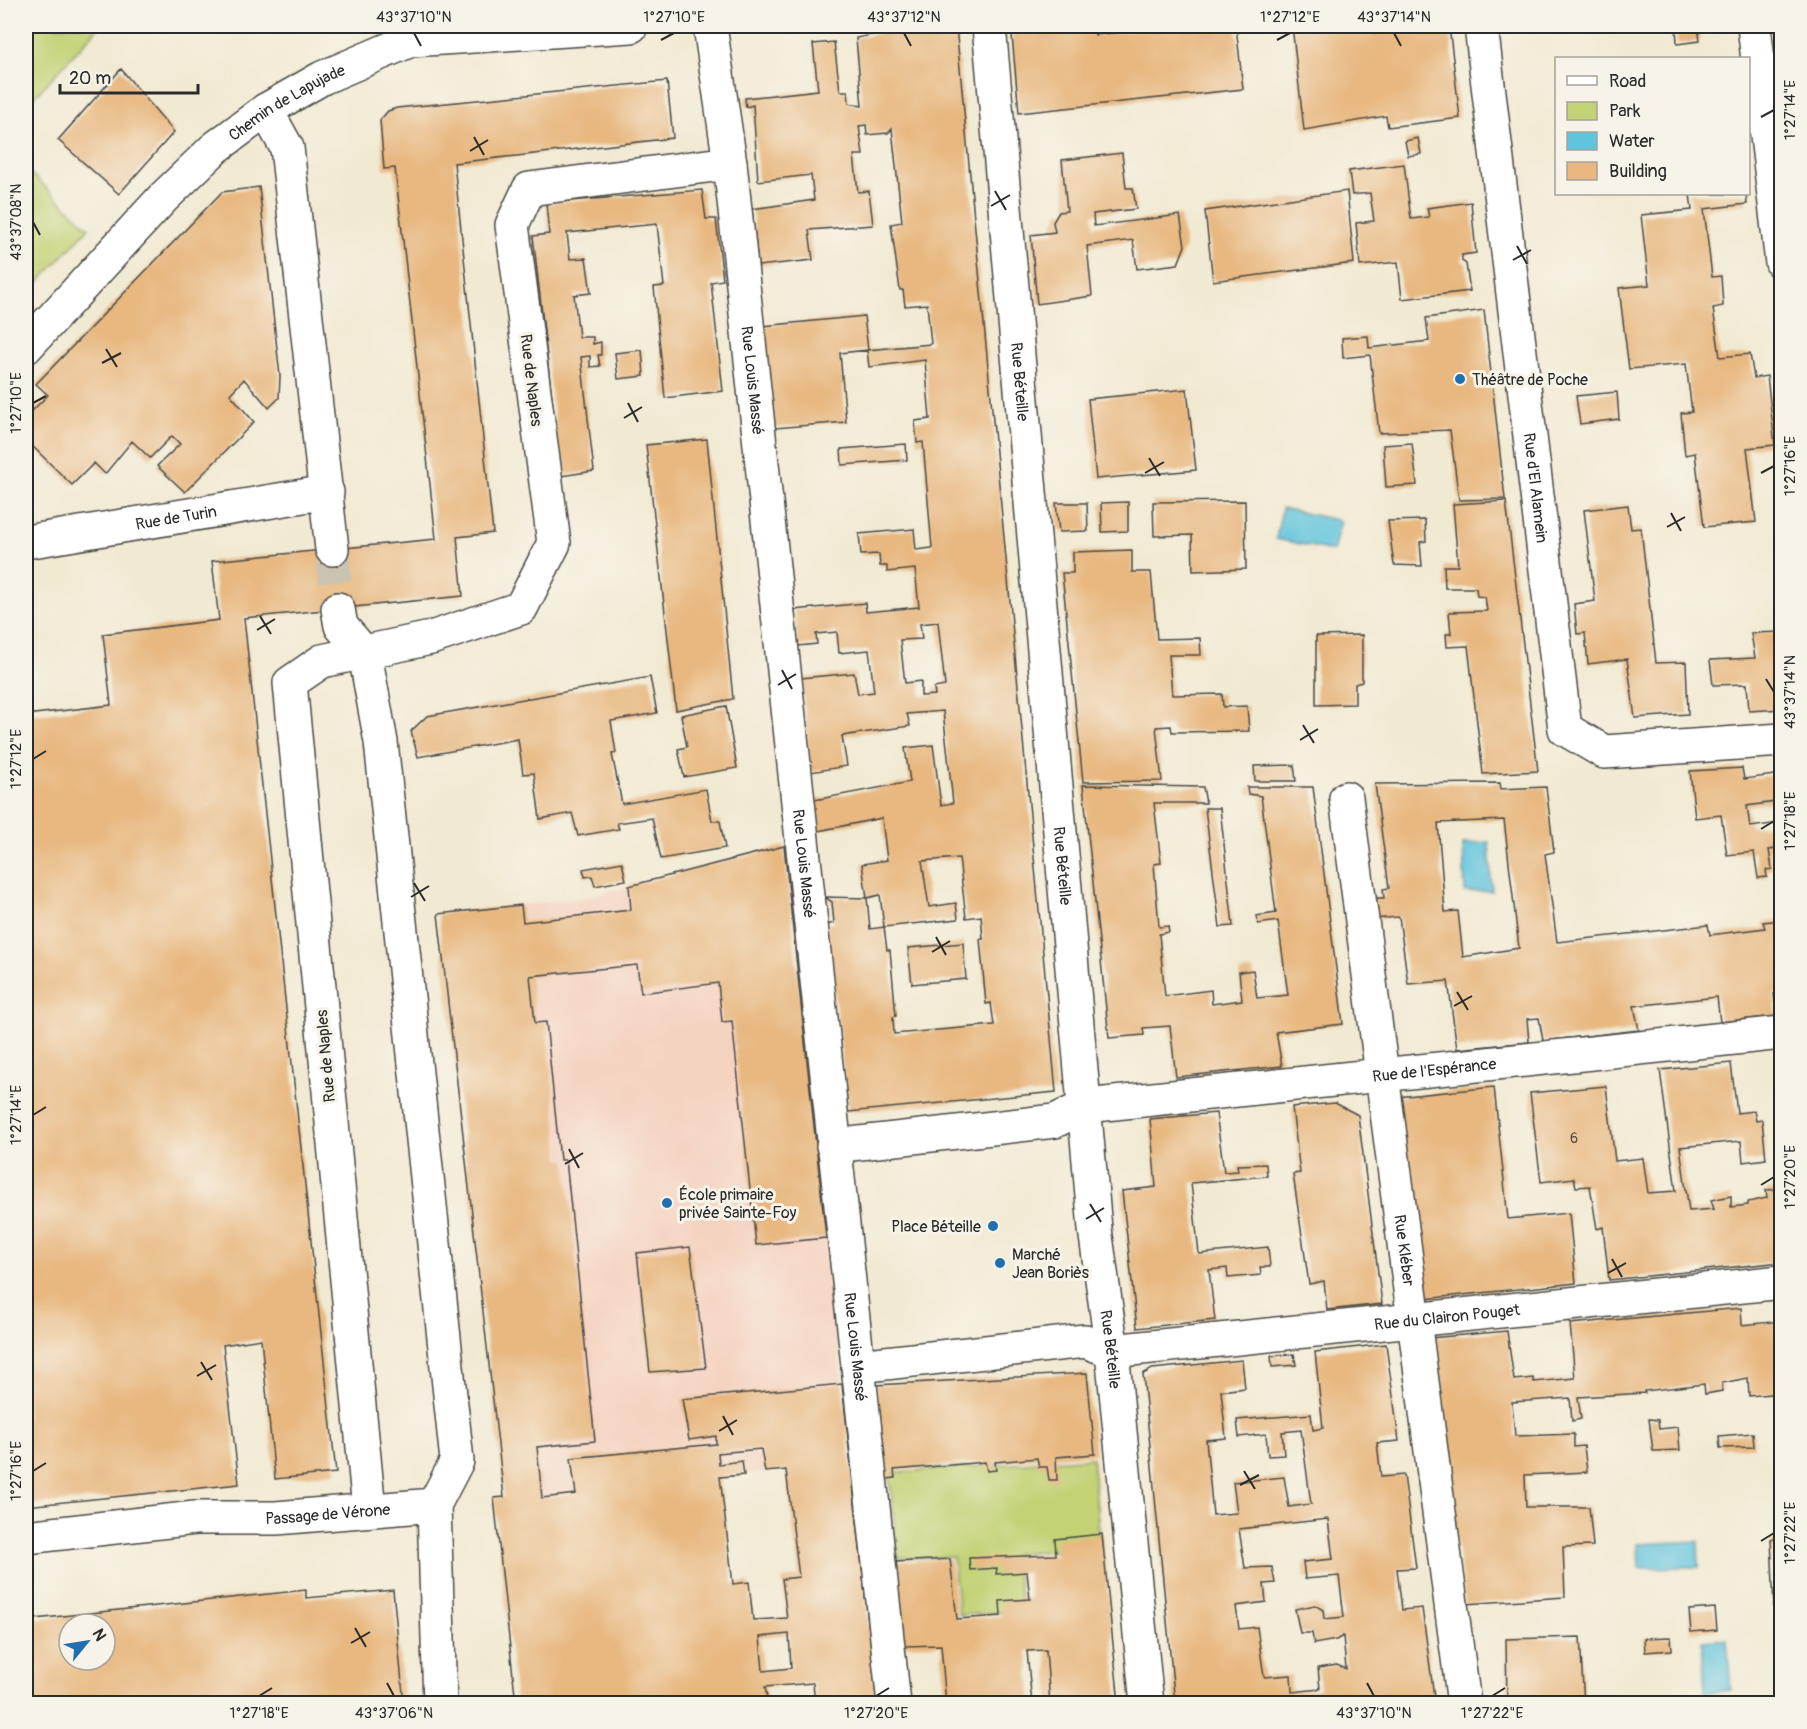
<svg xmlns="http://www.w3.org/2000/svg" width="1807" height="1729" font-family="Pangolin,sans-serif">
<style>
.built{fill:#f5d3c1}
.green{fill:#c2d274;stroke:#767e50;stroke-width:1.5}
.water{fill:#60c4dd;stroke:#467884;stroke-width:1.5}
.building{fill:#e8b880;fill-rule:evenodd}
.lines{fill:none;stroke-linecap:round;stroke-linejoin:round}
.street-tunnel{stroke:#c9c4b1;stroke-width:33;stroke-dasharray:33 16;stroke-linecap:butt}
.street-casing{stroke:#494844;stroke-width:36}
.street{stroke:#fff;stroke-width:33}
.ticks{fill:none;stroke:#2b2b2b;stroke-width:2}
.poi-dot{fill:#1f6fb2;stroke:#f7f3e8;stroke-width:2}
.labels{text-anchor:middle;stroke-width:6;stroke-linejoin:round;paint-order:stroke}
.number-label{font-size:14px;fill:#5a4e40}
.street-label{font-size:16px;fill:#2b2b2b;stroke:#f7f3e8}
.poi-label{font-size:16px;fill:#2b2b2b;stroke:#f7f3e8;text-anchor:start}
.neatline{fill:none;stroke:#2b2b2b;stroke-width:2}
.ticks-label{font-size:15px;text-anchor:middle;fill:#2b2b2b}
</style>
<rect width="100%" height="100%" fill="#f7f3e8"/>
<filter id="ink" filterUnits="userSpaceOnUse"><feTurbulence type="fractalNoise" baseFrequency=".0167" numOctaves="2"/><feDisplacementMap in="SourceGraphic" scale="12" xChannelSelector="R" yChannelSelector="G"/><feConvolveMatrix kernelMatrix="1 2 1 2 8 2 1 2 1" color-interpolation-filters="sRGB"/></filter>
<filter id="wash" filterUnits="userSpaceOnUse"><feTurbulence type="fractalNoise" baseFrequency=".008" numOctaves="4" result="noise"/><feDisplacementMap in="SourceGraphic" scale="24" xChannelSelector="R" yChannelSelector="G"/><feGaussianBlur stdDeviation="1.35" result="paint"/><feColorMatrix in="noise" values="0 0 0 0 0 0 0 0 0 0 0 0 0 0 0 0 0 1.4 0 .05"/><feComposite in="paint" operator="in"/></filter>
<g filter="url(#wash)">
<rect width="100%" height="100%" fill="#f1ead3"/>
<!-- built -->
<path class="built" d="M784,846L851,1462L542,1498L481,909L583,898Z"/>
<!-- green -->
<path class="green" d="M26,26H100L26,106Z
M26,169L89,228L34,287L26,279Z
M1092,1458L1101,1549L1015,1553L1022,1611L959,1615L953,1557L898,1558L889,1473Z"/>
<!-- water -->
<path class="water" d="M1282,508L1341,521L1333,551L1276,539Z
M1489,842L1492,891L1465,892L1463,844Z
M1698,1541L1699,1567L1639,1568L1638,1544Z
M1727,1639L1731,1690L1705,1693L1702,1641Z"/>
<g id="blocks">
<!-- building -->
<path class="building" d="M916,26H956L1056,1092L848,1112L827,925L834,923L832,902L825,897L867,898L870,929L884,927L887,950H890L896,1016L893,1017L894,1034L994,1025L991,1003L986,1004L980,939H983L981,916L966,918L959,858L922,861L929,907L956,903L958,919L884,927L880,895L867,898L862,864L887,860L882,818L818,831L814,800L910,782L905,748L933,745L941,805L953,803L943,711L907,714L910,726L842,736L847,766L811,772L801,678L854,673L858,694L874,692L869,650L839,653L837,632L816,634L817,644L798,646L794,610L865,603L866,612L919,607L915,569L887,572V566H880L879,554L861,555L859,534L914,529L916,550L932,548L923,442L917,443L915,421L930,419L925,360L869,367L867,350L931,344L927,304L905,306L903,290H900L891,224L902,222L892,129L888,133L867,135L866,125L859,126L863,155H854L858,192L869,191L873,225L809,230L813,260L758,266L752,209L814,200L811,175L758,181L753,105L746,107L745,98L818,90L813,44L834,42L840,91H848L849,103L862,106L856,38ZM938,622L945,686L934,688L935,695L921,696V681L905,683L900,640L922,639L920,624Z
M1093,26L1095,35L1174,26H1236L1243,89L1019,113L1012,35L1020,27Z
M1292,26H1373L1374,33L1423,26H1449L1460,118L1388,127L1386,116L1304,130Z
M1676,26H1698L1700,41L1677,44Z
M121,69L174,132L119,194L58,140Z
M667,81L673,138L454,163L493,533L457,537L463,596L244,618L336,1473L275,1479L261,1339L223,1345L239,1484L26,1506V715L111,705L103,634L219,620L212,561L436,539L395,168L384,169L380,120L388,111L397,108Z
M1418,138L1421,154L1408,156L1405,141Z
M1122,153L1126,188H1133L1136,209L1093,214L1094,226L1180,215L1185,246L1178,264L1137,269L1133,240L1087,246L1092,296L1037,304L1031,235L1055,232L1053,222L1059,212L1067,211L1062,160Z
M1404,164L1411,219L1429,217L1427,208L1471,202L1476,253L1462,255V261L1466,264L1470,291L1402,299L1398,262L1360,266L1356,223L1374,221L1370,193L1352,195L1349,171Z
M259,187L280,376L279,398L269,408L244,379L230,394L254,422L185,492L157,466L180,444L172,436L150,458L132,441L105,474L94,463L72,485L26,440V417L48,395L36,384L222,192Z
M702,190L706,219H716L723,280L711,282L723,391L665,398L654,287L664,286L657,224L567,233L570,259L586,258L591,293L574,295L579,337H593V344L601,342V355H598L600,366L590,367V356L581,357L594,471L561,476L533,236L549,234L546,203Z
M1347,191L1354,263L1213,281L1205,211Z
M1690,194H1746L1747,204L1704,209L1712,277L1721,276L1723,306L1713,308L1720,357L1750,354L1754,378L1767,376L1775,445L1747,448L1756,522L1704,527L1695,453L1685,455L1681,413L1692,412L1686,364L1629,369L1619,288L1649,285L1641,215L1692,210Z
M1484,310L1505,499L1459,500L1450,430L1379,433L1370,355L1343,358L1342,338L1368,336L1369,348L1429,341L1426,318Z
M864,316L868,350L840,353L846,422L775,428L763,326Z
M642,350L644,376L618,379L615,353Z
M1187,389L1196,470L1096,479L1088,399Z
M1617,392L1619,419L1580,424L1576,396Z
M707,439L733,699L676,710L646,445Z
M1412,443L1417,485L1386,487L1383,445Z
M906,444L907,460L842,465L841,449Z
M1245,501L1246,569L1193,571L1192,535L1154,536L1153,502Z
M1506,501L1538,771L1483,774L1468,646L1447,647L1446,634H1451L1449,612L1487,611L1485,597L1477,596L1476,588H1445L1444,566H1458L1453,504Z
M1128,502V531L1102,532L1101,503Z
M1056,503H1087L1088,531L1059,532Z
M1628,505L1631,529L1641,528L1656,663L1686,662L1688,714L1635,718L1627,659L1588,664L1585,633L1577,634L1574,604L1595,601L1584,510Z
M1425,520L1426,541L1420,542L1422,566L1394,565L1388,521Z
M1132,550V572H1151L1157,639L1200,638L1201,655H1169L1172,695L1222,694L1223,707L1247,706L1249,731L1172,732L1171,726L1156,727L1162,781L1083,782L1062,573H1073V552Z
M1782,632V709L1749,711L1747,684L1713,685L1710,660L1755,658L1751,633Z
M1362,635V682L1355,684V704L1316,705V636Z
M650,677L657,713L611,721L616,753L612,754L622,804L706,789L712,821H720L725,848L661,859L652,818L617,823L619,829L578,836L572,813L540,819L534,773L523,774L518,739L418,757L411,731L427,716Z
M726,706L737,768L684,777L678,749L687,747L681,715Z
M1294,765L1296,781H1255L1254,766Z
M1742,768L1744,779L1782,774V801L1747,806L1750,827L1780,823L1782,848L1769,850L1772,869L1766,870L1767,877L1758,878L1754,852L1727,855L1721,815L1695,818L1690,771Z
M1500,783L1501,789L1546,787L1554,852L1545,854L1557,942L1708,925L1710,935L1765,928L1763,922L1782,920V993L1774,994L1777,1016L1720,1022L1717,997L1634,1006L1639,1030L1543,1041L1539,1018L1527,1019L1529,1042L1457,1049L1448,981L1408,984L1399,917L1372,919L1370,898H1384L1383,889L1389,888L1375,784ZM1504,820L1519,948L1463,957L1458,911L1445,912L1438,823Z
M1083,785L1203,787L1206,803H1154L1161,863L1154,864L1159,927L1168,926L1169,932L1159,934L1165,996L1211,990L1212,1004L1242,1000L1239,972L1253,970L1257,998L1288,995L1278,921L1258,924L1257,916L1276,913L1261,796L1248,794L1247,787H1313L1343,1024L1276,1032L1282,1066L1176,1077L1170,1026L1143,1028L1144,1035L1109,1038Z
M1205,808H1220L1233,926L1220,927Z
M784,846L826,1238L756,1245L732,1021L722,1022L718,983L641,993L637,965L530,976L535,1023L546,1022L560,1160H566L595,1441L537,1447L542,1498L576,1494L571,1458L716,1444V1436L689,1440L682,1399L842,1384L877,1704H815L813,1683L765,1687L768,1704H516L494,1498L504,1497L438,914L521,905L523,922L631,910L629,886ZM761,1449L765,1472L786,1470L799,1577L782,1579L787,1618L753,1620L749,1582L733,1584L720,1477L744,1475L742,1461L719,1464L718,1453ZM789,1634L791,1668L763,1671L760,1637Z
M622,862L626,880L595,886L592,876L585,877L583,869Z
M963,943L966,979L912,984L908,948Z
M1731,1063L1737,1113L1754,1111L1756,1121L1762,1120L1766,1159L1743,1162L1741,1141L1680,1147L1689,1211L1714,1209L1711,1200L1731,1196V1207L1748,1205V1202L1767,1198L1766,1190L1782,1189V1262L1609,1280L1603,1227L1597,1229L1590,1186L1576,1187L1574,1178L1541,1182L1530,1093L1606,1086L1615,1161L1643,1158L1648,1193L1676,1191L1660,1070Z
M1494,1087L1508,1219L1569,1213L1576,1283L1424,1299L1397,1097Z
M1335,1103L1358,1115L1382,1304L1327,1310L1324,1281L1309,1284L1293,1174L1300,1173L1292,1107Z
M1216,1113L1224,1172L1238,1171L1237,1165L1266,1164L1267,1176L1191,1183L1199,1254L1268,1247L1270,1267H1260L1261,1275L1228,1278L1227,1268L1209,1270L1215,1320L1137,1328L1122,1191L1156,1187L1150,1119Z
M690,1247L706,1368L650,1372L637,1253Z
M1741,1308L1742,1325L1782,1321V1393L1749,1396L1748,1378L1722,1383V1391L1705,1394L1704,1384L1644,1391L1645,1393L1578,1397L1581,1419L1572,1421L1570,1398L1512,1402L1515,1436L1574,1434V1447L1584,1446L1587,1472L1525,1475L1526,1507H1589L1593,1546L1563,1547L1565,1597L1465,1604L1430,1338L1507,1331L1514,1380L1533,1378L1534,1382L1575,1378L1570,1324Z
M1386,1344L1399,1441L1377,1443L1381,1477L1404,1475L1416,1568L1397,1569L1402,1610L1422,1608L1435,1704H1175L1143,1374L1152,1369L1242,1360L1245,1388L1221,1391L1226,1438L1206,1440L1213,1515L1237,1513L1233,1482L1284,1477L1289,1507L1311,1504L1301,1430L1282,1432L1284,1455L1268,1456L1266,1434L1239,1437L1237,1420L1311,1414L1313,1430L1323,1428L1315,1352ZM1328,1519L1333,1559L1303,1562L1305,1579L1339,1576L1344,1617L1324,1619L1323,1610L1315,1605L1295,1609L1300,1633H1312L1314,1644L1336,1640L1343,1636L1346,1669L1337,1665L1318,1668L1320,1689L1292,1692L1291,1675L1264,1677L1257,1627L1239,1629L1236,1606L1266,1602L1264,1584L1275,1583L1272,1567L1245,1568L1239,1529Z
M1294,1354L1296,1365L1272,1367L1271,1356Z
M1087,1373L1095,1454L1056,1457L1057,1480H1049L1047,1467H1039L1037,1458L995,1462L996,1470L987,1471L985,1462L894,1470L895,1478L887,1479L876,1385Z
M1649,1419L1658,1420L1659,1429L1678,1427L1680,1450L1653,1451Z
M1753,1433L1754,1447L1720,1448L1719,1436Z
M1102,1534L1119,1704H1050L1046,1650L1027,1651L1032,1704H946L941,1645L904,1646L895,1562L950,1559L957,1619L1001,1616L1000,1601L1030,1599L1027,1572L996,1574L997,1568L970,1570L969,1558L1056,1555L1055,1539Z
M1782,1538V1608H1774L1771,1539Z
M306,1590V1598L393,1590L404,1704H26V1620ZM69,1624H105V1660H69Z
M1715,1608L1717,1630L1691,1632L1689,1610Z
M1580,1637L1584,1704H1507L1506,1639Z
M1671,1637L1672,1650L1645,1652L1644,1638Z"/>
</g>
</g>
<g filter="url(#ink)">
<use href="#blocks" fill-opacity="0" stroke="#494844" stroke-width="1.5"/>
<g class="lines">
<!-- street-tunnel -->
<path class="street-tunnel" d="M332,549L338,609"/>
<defs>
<g id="street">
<path id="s1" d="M710,26L730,163L894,1704"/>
<path id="s2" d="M989,26L1095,1229L1112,1351L1147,1704"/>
<path id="s3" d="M1481,26L1565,729L1604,752L1782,740"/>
<path d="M1754,26L1782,263"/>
<path d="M266,110L287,148L332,549"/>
<path id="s4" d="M26,347L163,198L215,148L266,110L322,78L411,40L631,26"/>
<path id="s5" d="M26,542L327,492"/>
<path d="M338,609L341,626L365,654L381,742L457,1461L434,1505"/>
<path id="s6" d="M1346,798L1464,1704"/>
<path id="s7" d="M833,1146L1055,1121L1086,1106L1782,1033"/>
<path id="s8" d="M858,1366L1085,1341L1112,1351L1782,1282"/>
<path d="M369,1510L290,683L322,661L431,638L521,608L554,543L512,225L529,189L730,163"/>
<path id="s9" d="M26,1537L195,1518H276L434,1505L440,1704"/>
</g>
</defs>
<!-- street casing -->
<use href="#street" class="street-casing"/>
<!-- street -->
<use href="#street" class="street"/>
</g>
</g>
<!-- ticks -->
<path class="ticks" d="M414,33L421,46M904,33L911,46M1394,33L1401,46M661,40L674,33M1277,40L1290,33M1761,117L1774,110M474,137L484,155M470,151L488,140M995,191L1006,210M991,206L1010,195M33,222L40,235M1517,246L1527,264M1513,260L1531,250M106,349L117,367M102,363L121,353M33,403L46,396M628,403L638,422M624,418L642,407M1149,458L1160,476M1145,473L1164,462M1761,473L1774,466M1671,513L1681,531M1667,527L1685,517M260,616L271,634M257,630L275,619M782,670L792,689M1766,679L1774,692M778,685L796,674M1303,725L1314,743M1300,740L1318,729M33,759L46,751M1761,829L1774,821M414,883L425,901M411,897L429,886M936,937L946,955M932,952L950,941M1457,992L1468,1010M1454,1006L1472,996M33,1115L46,1107M569,1149L579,1168M565,1164L583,1153M1761,1185L1774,1177M1090,1204L1101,1222M1086,1219L1104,1208M1612,1259L1622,1277M1608,1273L1626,1263M201,1362L212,1380M197,1376L216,1365M723,1416L733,1435M719,1431L737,1420M33,1471L46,1463M1244,1471L1255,1489M1240,1485L1259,1475M1761,1541L1774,1533M355,1628L366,1647M351,1643L370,1632M387,1683L394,1696M1367,1683L1374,1696M259,1696L272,1688M876,1696L889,1688M1492,1696L1505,1688"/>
<!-- markers -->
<g class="poi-dot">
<circle cx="1460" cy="379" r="6"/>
<circle cx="667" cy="1203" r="6"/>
<circle cx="993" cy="1226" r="6"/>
<circle cx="1000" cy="1263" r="6"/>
</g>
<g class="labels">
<!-- number labels -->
<g class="number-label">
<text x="1574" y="1143">6</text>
</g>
<!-- street labels -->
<g class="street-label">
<text dy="6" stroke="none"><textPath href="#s4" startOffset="360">Chemin de Lapujade</textPath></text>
<text transform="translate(532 380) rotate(83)" y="6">Rue de Naples</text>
<text dy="6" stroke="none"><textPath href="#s1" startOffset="357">Rue Louis Massé</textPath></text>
<text dy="6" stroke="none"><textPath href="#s2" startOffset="357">Rue Béteille</textPath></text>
<text dy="6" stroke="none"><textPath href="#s3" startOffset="465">Rue d'El Alamein</textPath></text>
<text dy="6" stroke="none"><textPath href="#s5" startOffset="152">Rue de Turin</textPath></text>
<text dy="6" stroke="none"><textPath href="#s1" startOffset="843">Rue Louis Massé</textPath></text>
<text dy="6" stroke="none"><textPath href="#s2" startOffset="843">Rue Béteille</textPath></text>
<text transform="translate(325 1056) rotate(-95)" y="6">Rue de Naples</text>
<text dy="6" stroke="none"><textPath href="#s7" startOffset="608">Rue de l'Espérance</textPath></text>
<text dy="6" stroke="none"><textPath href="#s6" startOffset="456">Rue Kléber</textPath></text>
<text dy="6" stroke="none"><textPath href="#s8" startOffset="594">Rue du Clairon Pouget</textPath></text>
<text dy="6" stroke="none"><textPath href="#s1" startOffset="1329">Rue Louis Massé</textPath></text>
<text dy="6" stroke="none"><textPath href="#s2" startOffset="1329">Rue Béteille</textPath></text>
<text dy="6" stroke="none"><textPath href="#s9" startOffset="303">Passage de Vérone</textPath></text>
</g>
<!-- poi labels -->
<g class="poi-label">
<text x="1472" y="385">Théâtre de Poche</text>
<text x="679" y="1200">École primaire<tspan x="679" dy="18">privée Sainte-Foy</tspan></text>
<text x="981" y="1232" text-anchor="end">Place Béteille</text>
<text x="1012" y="1260">Marché<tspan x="1012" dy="18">Jean Boriès</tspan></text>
</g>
</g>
<!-- margin -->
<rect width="1807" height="1729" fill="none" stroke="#f7f3e8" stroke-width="66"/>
<!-- legend -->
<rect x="1555" y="57" width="195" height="138" fill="#f7f3e8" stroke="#a5a39c" stroke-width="1.5"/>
<rect x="1567" y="76" width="30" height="9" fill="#ffffff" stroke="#a5a39c" stroke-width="1.5"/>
<text x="1609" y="87" font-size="18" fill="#2b2b2b">Road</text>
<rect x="1567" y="102" width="30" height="18" fill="#c2d274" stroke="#a5a39c" stroke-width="1.5"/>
<text x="1609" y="117" font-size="18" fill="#2b2b2b">Park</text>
<rect x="1567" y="132" width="30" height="18" fill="#60c4dd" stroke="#a5a39c" stroke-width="1.5"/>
<text x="1609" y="147" font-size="18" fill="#2b2b2b">Water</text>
<rect x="1567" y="162" width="30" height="18" fill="#e8b880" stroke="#a5a39c" stroke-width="1.5"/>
<text x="1609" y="177" font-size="18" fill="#2b2b2b">Building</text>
<!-- north arrow -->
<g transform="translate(87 1642) rotate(60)"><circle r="28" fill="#f7f3e8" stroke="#a5a39c" stroke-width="1.5"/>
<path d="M0-4.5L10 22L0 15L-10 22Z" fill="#1f6fb2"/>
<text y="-9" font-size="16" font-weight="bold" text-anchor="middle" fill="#2b2b2b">N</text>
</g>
<!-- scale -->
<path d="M60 84v9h138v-9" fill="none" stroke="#2b2b2b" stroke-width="3"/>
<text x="69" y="84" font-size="18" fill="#2b2b2b" stroke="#f7f3e8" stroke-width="4.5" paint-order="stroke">20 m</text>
<rect x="33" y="33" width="1741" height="1663" class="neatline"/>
<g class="ticks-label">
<text x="414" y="22">43°37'10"N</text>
<text x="674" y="22">1°27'10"E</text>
<text x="904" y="22">43°37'12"N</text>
<text x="1290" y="22">1°27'12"E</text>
<text x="1394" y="22">43°37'14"N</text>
<text transform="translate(1790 110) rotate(-90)" y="5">1°27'14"E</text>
<text transform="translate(16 222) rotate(-90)" y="5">43°37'08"N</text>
<text transform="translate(16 403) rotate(-90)" y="5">1°27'10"E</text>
<text transform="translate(1790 466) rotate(-90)" y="5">1°27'16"E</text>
<text transform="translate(1790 692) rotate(-90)" y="5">43°37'14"N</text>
<text transform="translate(16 759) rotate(-90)" y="5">1°27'12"E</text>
<text transform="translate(1790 821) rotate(-90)" y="5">1°27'18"E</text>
<text transform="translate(16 1115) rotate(-90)" y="5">1°27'14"E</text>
<text transform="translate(1790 1177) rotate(-90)" y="5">1°27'20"E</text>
<text transform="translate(16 1471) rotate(-90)" y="5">1°27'16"E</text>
<text transform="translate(1790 1533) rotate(-90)" y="5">1°27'22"E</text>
<text x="259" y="1718">1°27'18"E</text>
<text x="394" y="1718">43°37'06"N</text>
<text x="876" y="1718">1°27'20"E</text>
<text x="1374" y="1718">43°37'10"N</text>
<text x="1492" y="1718">1°27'22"E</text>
</g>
</svg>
